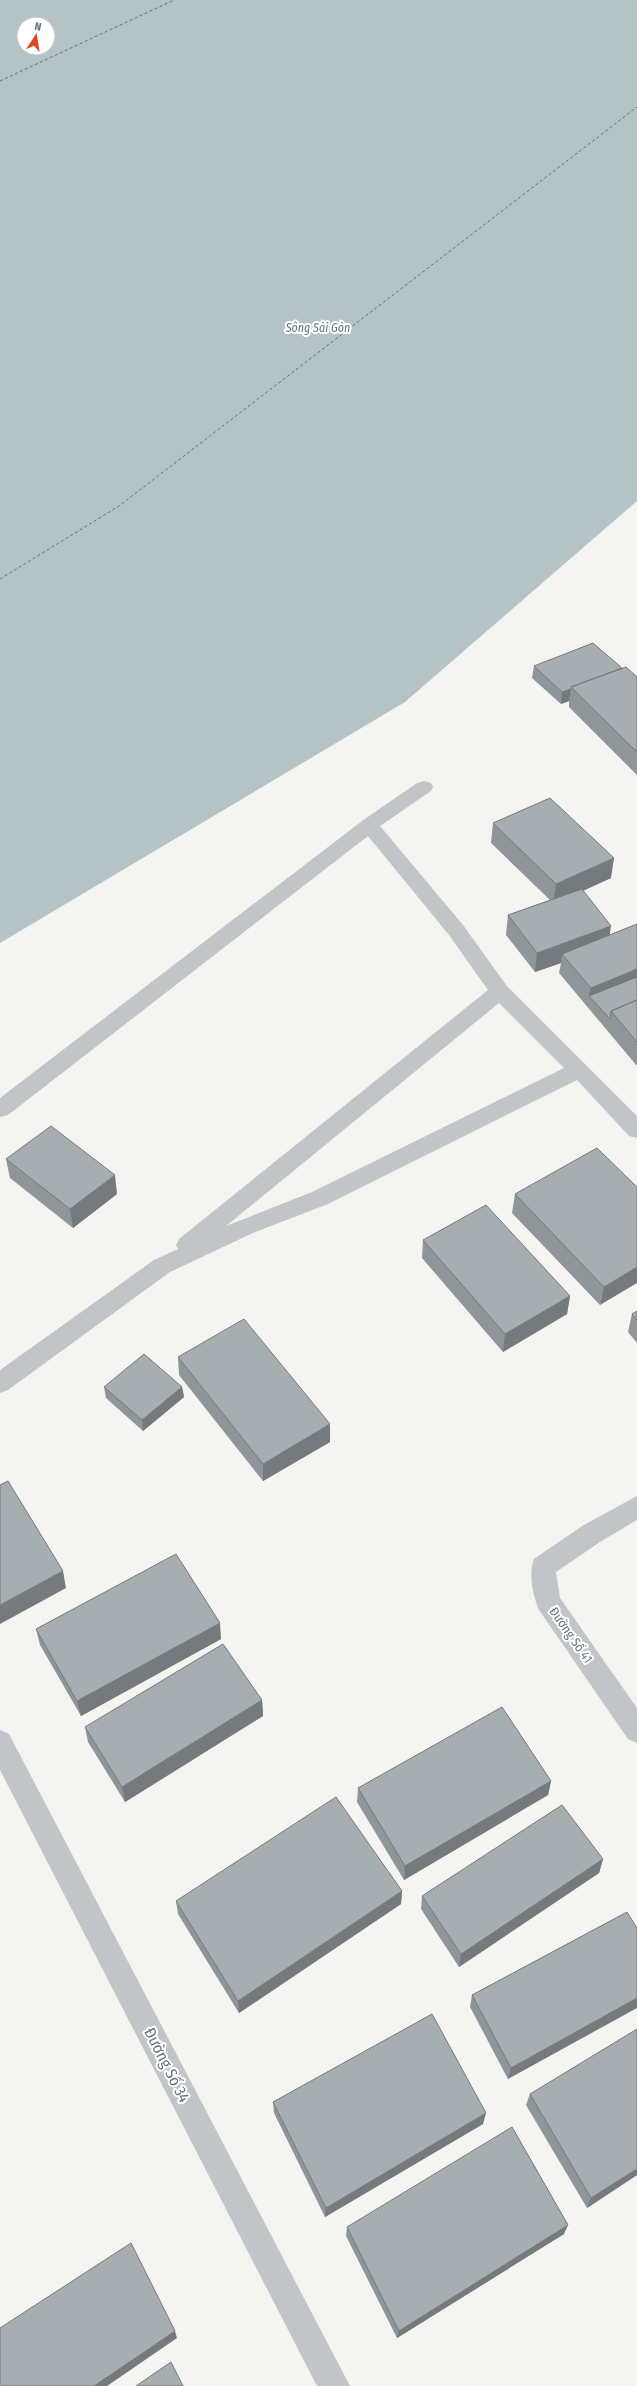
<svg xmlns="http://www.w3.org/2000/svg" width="637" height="2386" viewBox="0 0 637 2386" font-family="'Fira Sans Condensed',sans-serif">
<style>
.water{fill:#b6c3c6;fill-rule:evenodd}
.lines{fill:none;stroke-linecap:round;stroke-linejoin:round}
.ferry{stroke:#5f777e;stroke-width:1;stroke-dasharray:3 2.5;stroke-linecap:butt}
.minor{fill:#c1c5c8;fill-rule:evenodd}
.wall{fill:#8f9699}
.shaded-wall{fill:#747a7d}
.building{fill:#a6aeb2;stroke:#747a7d}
.labels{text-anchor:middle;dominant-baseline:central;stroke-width:4;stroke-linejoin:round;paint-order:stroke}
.far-water-label{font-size:12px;font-style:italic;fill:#5f777e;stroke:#fff}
.street-label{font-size:13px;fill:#637580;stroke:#fff}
.near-street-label{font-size:16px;fill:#637580;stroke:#fff}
</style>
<rect width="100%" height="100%" fill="#f4f4f0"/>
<path class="water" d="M0 0H637V501L405 702 0 943ZM24 24H48V48H24Z"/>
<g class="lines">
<path class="ferry" d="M0 81 174 0
M0 579 119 506 637 107"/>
<path class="minor" d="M424 781 431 783 433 787 431 791 380 826 463 925 507 986 637 1116V1138L629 1136 577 1080 328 1204 253 1233 170 1272 8 1390 0 1393V1370L154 1260 178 1249 176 1245 179 1239 488 990 449 935 368 836 8 1115 0 1117V1098L362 821 417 783ZM499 1003 564 1068 312 1192 226 1226Z
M637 1496V1520L600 1542 556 1572 560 1598 637 1708V1743L628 1739 539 1610C533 1596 528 1573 534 1559L582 1526Z
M0 1730 9 1734 350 2386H317L0 1770Z"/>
</g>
<path class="wall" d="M534 666 622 668 637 677V775L569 707V701L561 704 532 678Z
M493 823 611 878 583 891 610 935 637 924V1066L559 973 561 963 535 972 506 935 508 915 550 900 491 843Z
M6 1159 117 1194 73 1228 10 1178Z
M637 1187 600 1305 512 1213 515 1194Z
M423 1240 570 1296 567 1314 503 1352 422 1258Z
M637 1311V1343L628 1332 632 1314Z
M178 1357 330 1442 263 1481 179 1375Z
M104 1387H182L184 1397 143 1431 106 1398Z
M36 1629 221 1639 81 1716 40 1645Z
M262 1700 263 1716 125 1802 88 1742 85 1727Z
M551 1781 548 1795 404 1880 357 1802 358 1788Z
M603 1859 599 1873 459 1967 421 1909 422 1896Z
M402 1891 401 1904 239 2013 178 1914 176 1901Z
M627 1912 508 2079 470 2007 472 1995Z
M530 2094 637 2175 587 2208 526 2105Z
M273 2102 483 2124 325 2217 274 2113Z
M347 2227 564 2234 397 2338 346 2236Z"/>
<path class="shaded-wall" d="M571 689 569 701 561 704 562 692Z
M614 858 611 878 553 904 556 884Z
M611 926 608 946 562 954 561 963 535 972 537 953Z
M637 969V988L589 996 591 988Z
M115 1175 117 1194 73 1228 70 1209Z
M637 1267V1283L600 1305 604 1287Z
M570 1296 567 1314 503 1352 505 1334Z
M182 1387 184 1397 143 1431 142 1420Z
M330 1424V1442L263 1481V1464Z
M63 1571 66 1588 0 1624V1605Z
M220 1623 221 1639 81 1716 77 1701Z
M262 1700 263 1716 125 1802 122 1787Z
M551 1781 548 1795 404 1880 405 1866Z
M603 1859 599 1873 459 1967 461 1954Z
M402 1891 401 1904 239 2013 238 2001Z
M637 1998V2008L508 2079 511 2068Z
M486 2113 483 2124 325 2217 326 2208Z
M637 2169V2175L587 2208 591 2198Z
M568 2225 564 2234 397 2338 399 2331Z
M175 2331 177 2338 107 2386H94Z"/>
<path class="building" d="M593 643 622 668 571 687V689L562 692 534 666Z
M626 667 637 677V752L571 687Z
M550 798 614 858 556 884 493 823Z
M582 889 611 926 537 953 508 915Z
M637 924V969L591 988 562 954Z
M637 977V1000L611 1011 610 1019 589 996Z
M637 1000V1042L611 1011Z
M51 1126 115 1175 70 1209 6 1159Z
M597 1148 637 1187V1267L604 1287 515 1194Z
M486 1205 570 1296 505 1334 423 1240Z
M637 1311V1320L632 1314Z
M244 1319 330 1424 263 1464 178 1357Z
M144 1354 182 1387 142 1420 104 1387Z
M8 1481 63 1571 0 1605V1485Z
M176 1554 220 1623 77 1701 36 1629Z
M223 1644 262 1700 122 1787 85 1727Z
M502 1707 551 1781 405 1866 358 1788Z
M336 1797 402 1891 238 2001 176 1901Z
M562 1805 603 1859 461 1954 422 1896Z
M627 1912 637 1928V1998L511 2068 472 1995Z
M432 2014 486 2113 326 2208 273 2102Z
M637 2029V2169L591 2198 530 2094Z
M512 2127 568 2225 399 2331 347 2227Z
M131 2243 175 2331 94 2386H0V2328Z
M171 2362 183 2386H136Z"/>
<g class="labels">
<g class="far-water-label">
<text x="318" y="328">Sông Sài Gòn</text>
</g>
<g class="street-label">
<text transform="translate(571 1635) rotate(55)">Đường Số 41</text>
</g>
<g class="near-street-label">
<text transform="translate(167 2065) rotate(63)">Đường Số 34</text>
</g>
</g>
<g transform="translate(36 36) rotate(12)"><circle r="19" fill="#ffffff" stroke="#c1c8cc"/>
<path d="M0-3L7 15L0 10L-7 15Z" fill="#e04724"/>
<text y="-6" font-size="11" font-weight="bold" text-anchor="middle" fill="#637580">N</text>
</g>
</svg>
